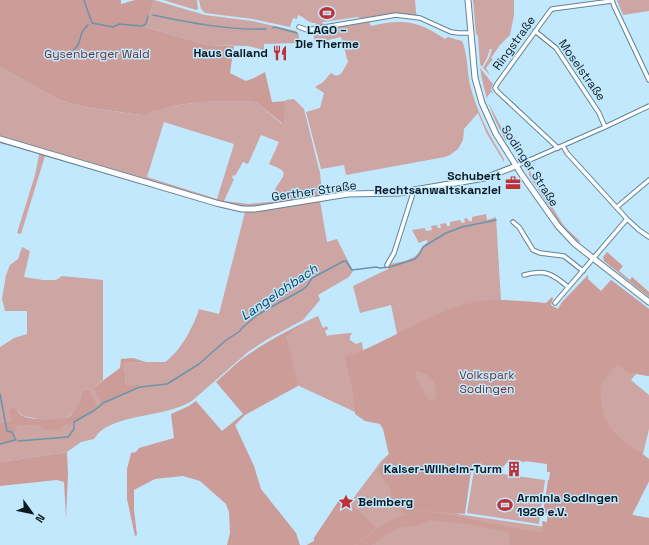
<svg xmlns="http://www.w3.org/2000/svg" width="649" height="545" viewBox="0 0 649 545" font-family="'Space Grotesk',sans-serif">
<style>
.green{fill:#cda5a2;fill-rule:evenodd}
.forest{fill:#cb9c98;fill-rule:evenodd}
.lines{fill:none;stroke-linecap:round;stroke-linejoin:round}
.stream{stroke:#6a94ab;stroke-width:1.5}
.street-casing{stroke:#608397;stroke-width:5.5}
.secondary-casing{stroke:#608397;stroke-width:7}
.street{stroke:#fff;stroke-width:3.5}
.secondary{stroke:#fff;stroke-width:5}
.labels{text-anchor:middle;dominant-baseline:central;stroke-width:3;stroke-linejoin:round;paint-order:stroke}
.poi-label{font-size:12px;font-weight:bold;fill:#0b1a21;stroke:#c2e8fe;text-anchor:end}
.street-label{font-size:12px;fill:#0b1a21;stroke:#c2e8fe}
.park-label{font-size:12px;fill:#703330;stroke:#c2e8fe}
.water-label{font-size:13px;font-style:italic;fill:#05415a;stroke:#c2e8fe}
</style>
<rect width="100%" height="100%" fill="#c2e8fe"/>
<path class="green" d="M154 0 205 15 252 21 296 31C300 35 300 39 298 43L264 44V50L248 46 208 45 145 27Z
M163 0H197L198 9 196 10Z
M199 0H415L416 12 417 16 398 14 361 19 358 17 323 22 322 23 325 25 315 26 316 23C308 24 305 17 298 15L297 19 293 18 290 27 253 19 205 13 201 9Z
M473 0H514V15L510 35 500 45 491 58 493 59 486 68 490 75 483 68 489 58 492 49H490L487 58 482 67 480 64 478 36 476 34Z
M617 0H649V11L623 15Z
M369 22 371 26C403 19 417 20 445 39L448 37 462 41C468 55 467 71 470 85 477 112 489 135 504 159V162L487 134 478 113 464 129 463 140 458 149 450 155 445 157 346 175 344 165 321 169 306 112 320 108 324 93 315 87 323 82 331 73 336 76 341 74 348 62 341 37 315 43 313 32 318 30Z
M0 67 59 100 84 107 140 115 173 106 200 102 237 101 256 102 282 124 286 100 294 99 304 109 320 173 322 193 321 196 279 203V208L320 201 327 242 337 239 353 271 349 277 318 295 320 300 303 320 266 340 248 352 193 400C167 419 110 412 94 439L81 442 67 452 0 462V442L2 443 19 425 72 424 104 406 103 403 140 388 138 384 126 387 124 363 146 362H165C180 352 194 326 199 309L219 314 245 212 226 209 45 156 21 234 17 233 35 175 39 155 38 153 0 143ZM164 122 234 144 217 199 147 177ZM261 135 279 142 269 164C290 172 285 173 275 189L278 201 249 204 224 201 234 179 232 178 233 175 235 176 243 162 248 164Z
M480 68 493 84 491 89 493 94 491 92 487 97 488 102 508 140 506 141C492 117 484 94 480 68Z
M536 162 530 171 532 176 545 195 562 223 567 229 580 241 579 243 559 222 529 175V169Z
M486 214 487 220 496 217 501 301 535 302 559 309 601 292 611 280 649 309V376L636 374 631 380 649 395V429L643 454 649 459V481L632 515 649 518V545H307L314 541V538L340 499 349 504 382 460 396 448 386 415 355 414V412L297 385 287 337 305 322 318 316 323 328 327 326 328 329 325 331 327 336C334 334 344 334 352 333L350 336V340L356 344 362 342 363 351 397 334 391 305 360 313 353 286 388 269 391 264C398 262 410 261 415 256 421 251 421 247 428 242L426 240 419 243 412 230 425 228 426 231 432 230 431 226 437 225 438 228H441L440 224 446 223 447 226H450V222L460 220 462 223 465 222 464 219 467 218 469 221H472V217ZM510 459 522 461 524 463 525 460 551 464 548 514 546 527 457 514 456 509 472 464 500 467 508 462Z
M22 247 30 251 24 277 43 280H56L62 276 103 280V380L93 388 101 404 98 406 89 389 82 391C77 428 50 421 23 416L14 407 11 420 0 423V347L14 338 27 334V311H5L2 299 6 275 10 265 18 259Z
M474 470 545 480 539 524 467 513Z"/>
<path class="forest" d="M0 0H121V4L135 0H154L145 27 208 45 234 46 230 73 246 81 254 78 265 72 272 102 286 101 283 124 256 102 237 101 200 102 173 106 141 115 84 107 59 100 0 67Z
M607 252 623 266 619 271 630 280 632 277 649 292V297L604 261 603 257Z
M588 275V279L601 291 611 280 649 309V376L627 372 617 364 600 385C601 392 601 400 602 407 606 433 629 445 649 459V481L632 515 649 518V545H510L509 532 467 524 431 520 416 526 400 527 388 533 371 545H356C373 532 391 517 412 513 431 510 451 515 470 519 494 524 518 529 543 533L542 521 547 522 548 514 543 513 548 480H549L550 472H547V464L524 461 518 462 509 459 504 466 499 469 477 463 472 464 465 514 422 511 404 514 400 508 396 509 394 505 389 486 377 471 389 455 383 429 380 424 365 421 355 414 353 392 345 357C390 342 429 312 475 302 498 298 524 301 546 303L552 297 553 298 551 305 558 309 562 302ZM417 371C421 372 426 374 429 376 435 380 438 393 435 399L430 401C425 397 417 380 415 373Z
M305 322 287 337 298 386 245 415 235 425 254 466 261 489 296 533 300 545H227L230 533 229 512 226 504 200 481 183 476 155 479 134 490V510L137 535 135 536 127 499V469L131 453 136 452 139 448 174 438 171 414 189 406 196 401 222 431 243 414 216 382C225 374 233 366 242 359 262 344 283 333 305 322Z
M133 358 146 362 124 363 126 386 138 384 140 387 103 403 104 406 72 424 62 425 61 429 44 430 38 425H19L14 431V440L2 443 0 442V423L11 420V416L9 413 11 409 14 407C17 409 20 415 23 416 30 420 64 421 70 416 77 410 81 399 82 391L89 389 98 406 101 404 93 388 120 368 121 359Z
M67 452 68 474 66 518 64 482 57 480 0 486V462Z
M340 499 360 512 376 528 354 545H307L314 541V538Z"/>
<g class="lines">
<path class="stream" d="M84 0 92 23 113 27 119 24 142 26 146 24 148 16
M153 15C191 23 227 30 266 29
M273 28 275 27 297 33
M62 60 75 49 79 43 82 32 88 25
M0 394 7 431 12 432 16 440
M18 441 68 437 74 429V422L95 410 103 403 140 387 167 384 199 364 225 341 240 331 241 329 257 315 302 290 307 286 312 278 344 261H346L352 270 376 267 380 268 390 267 415 259 419 255 423 247 446 233 462 227 496 220
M0 444 15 440"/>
<g class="street-casing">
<path id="street" d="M612 0 614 6 649 80
M299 27 307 30 396 15 420 18 451 32 459 33H470
M535 31 556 48 599 113 605 127
M563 146 567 153 627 219 639 230 649 237
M558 148 497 91 495 88 497 84 550 11 552 9 612 1
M516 166 605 127 649 106
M617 207 649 180
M513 222 519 227 533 250 540 253 564 256 583 271
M387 265 394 253 414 190
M524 275C545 269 553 274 568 287
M555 303 627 219"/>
</g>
<g class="secondary-casing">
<path id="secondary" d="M468 0 475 78 482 103 496 134 522 175 558 226 575 244 649 302
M0 139 216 203 242 209H255L348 194 399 193 414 190 485 178 516 166"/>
</g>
<use href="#street" class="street"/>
<use href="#secondary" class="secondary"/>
</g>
<defs>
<g id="stadium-bare" transform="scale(1.2)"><path d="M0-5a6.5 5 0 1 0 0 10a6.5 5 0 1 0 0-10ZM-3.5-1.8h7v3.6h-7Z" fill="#c03036" stroke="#c2e8fe" stroke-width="2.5" paint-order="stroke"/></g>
<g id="restaurant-bare" transform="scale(1.2)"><path d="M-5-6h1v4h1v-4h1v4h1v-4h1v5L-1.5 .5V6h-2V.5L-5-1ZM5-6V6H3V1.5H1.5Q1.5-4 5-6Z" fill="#c03036" stroke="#c2e8fe" stroke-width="2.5" paint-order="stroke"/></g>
<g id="office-bare" transform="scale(1.2)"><path d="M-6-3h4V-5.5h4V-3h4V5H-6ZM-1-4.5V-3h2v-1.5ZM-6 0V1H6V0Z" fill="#c03036" stroke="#c2e8fe" stroke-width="2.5" paint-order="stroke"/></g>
<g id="building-bare" transform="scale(1.2)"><path d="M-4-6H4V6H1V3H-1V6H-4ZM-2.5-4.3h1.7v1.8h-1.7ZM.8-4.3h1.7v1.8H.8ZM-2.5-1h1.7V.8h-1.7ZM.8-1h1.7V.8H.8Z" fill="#c03036" stroke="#c2e8fe" stroke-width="2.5" paint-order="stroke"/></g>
<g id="sight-bare" transform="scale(1.2)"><path d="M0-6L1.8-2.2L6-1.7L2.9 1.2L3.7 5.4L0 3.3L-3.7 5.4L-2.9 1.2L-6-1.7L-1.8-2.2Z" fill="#c03036" stroke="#c2e8fe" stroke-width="2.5" paint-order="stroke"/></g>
</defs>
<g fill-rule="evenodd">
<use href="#stadium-bare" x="327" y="13"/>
<use href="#restaurant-bare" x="280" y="53"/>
<use href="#office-bare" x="513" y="183"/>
<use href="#building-bare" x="514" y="469"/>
<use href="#sight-bare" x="346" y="502"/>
<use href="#stadium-bare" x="505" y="505"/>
</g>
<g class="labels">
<g class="poi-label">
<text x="327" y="30" text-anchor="middle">LAGO –<tspan x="327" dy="14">Die Therme</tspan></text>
<text x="268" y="53">Haus Galland</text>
<text x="501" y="176">Schubert<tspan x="501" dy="14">Rechtsanwaltskanzlei</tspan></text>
<text x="502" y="469">Kaiser-Wilhelm-Turm</text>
<text x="517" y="498" text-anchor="start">Arminia Sodingen<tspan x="517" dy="14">1926 e.V.</tspan></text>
<text x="358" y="502" text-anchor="start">Beimberg</text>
</g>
<g class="street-label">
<text transform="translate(514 43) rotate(-54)">Ringstraße</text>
<text transform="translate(582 70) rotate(55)">Moselstraße</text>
<text transform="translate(530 166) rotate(57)">Sodinger Straße</text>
<text transform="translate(314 191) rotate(-8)">Gerther Straße</text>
</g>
<g class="park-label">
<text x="97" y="54">Gysenberger Wald</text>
<text x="487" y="375">Volkspark<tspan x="487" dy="14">Sodingen</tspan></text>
</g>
<g class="water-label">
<text transform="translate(279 292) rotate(-34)">Langelohbach</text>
</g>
</g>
<g transform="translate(32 513) rotate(123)" stroke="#c2e8fe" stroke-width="3" paint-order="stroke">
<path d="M0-3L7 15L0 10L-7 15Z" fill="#0b1a21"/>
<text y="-6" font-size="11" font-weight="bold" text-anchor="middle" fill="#0b1a21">N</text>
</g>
</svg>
